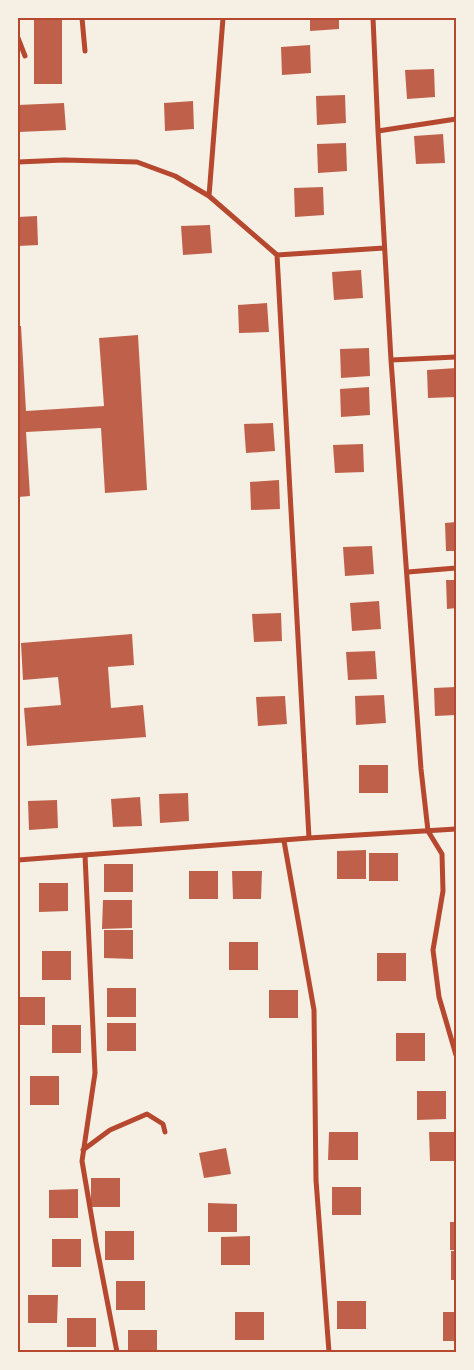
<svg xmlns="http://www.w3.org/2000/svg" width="474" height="1370" viewBox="0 0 474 1370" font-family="'Times New Roman',serif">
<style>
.building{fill:#bf614a}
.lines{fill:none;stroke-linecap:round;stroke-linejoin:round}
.minor{stroke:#b5482f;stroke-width:5}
.neatline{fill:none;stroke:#b5482f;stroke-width:2}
</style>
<rect width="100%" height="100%" fill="#f6efe4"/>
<path class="building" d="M34 18H62V84H34Z
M310 18H339V29L310 31Z
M310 45 311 73 282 75 281 47Z
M434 69 435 97 407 99 405 70Z
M345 95 346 123 317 125 316 96Z
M193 101 194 129 165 131 164 103Z
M64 103 66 130 18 132V105Z
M443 134 445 163 416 164 414 136Z
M346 143 347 171 318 173 317 144Z
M323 187 324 215 295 217 294 188Z
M37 216 38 245 18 246V217Z
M210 225 212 253 183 255 181 226Z
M361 270 363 298 334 300 332 272Z
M267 303 269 332 239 333 238 305Z
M18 326H21L26 411 104 406 99 338 138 335 147 490 105 493 101 428 26 432 30 496 18 497Z
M369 348 370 376 341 378 340 349Z
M456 368V397L428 398 427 370Z
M369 387 370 415 341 417 340 389Z
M273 423 275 451 246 453 244 424Z
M363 444 364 472 335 473 333 445Z
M279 480 280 509 251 510 250 482Z
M456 522V551H446L445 523Z
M372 546 374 574 345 576 343 547Z
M446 580H456V608L447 609Z
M379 601 381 629 352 631 350 603Z
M281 613 282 641 254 642 252 614Z
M132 634 134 665 108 667 111 708 143 705 146 737 27 746 24 708 61 705 58 677 23 680 21 643Z
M375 651 377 679 348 680 346 652Z
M456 687V715L435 716 434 688Z
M384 695 386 723 356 725 355 696Z
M285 696 287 724 258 726 256 697Z
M359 765H388V793H359Z
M188 793 189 821 160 823 159 794Z
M140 797 142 826 113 827 111 799Z
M57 800 58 828 29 830 28 801Z
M366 850V879H337V851Z
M369 853H398V881H369Z
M104 864H133V892H104Z
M189 871H218V899H189Z
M232 871H262L261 899H233Z
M39 883H68V911L39 912Z
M103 900H132V928L102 929Z
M104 930H133V959L104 958Z
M229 942H258V970H229Z
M42 951H71V980H42Z
M377 953H406V981H377Z
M107 988H136V1017H107Z
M269 990H298V1018H269Z
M18 997H45V1025H18Z
M107 1023H136V1051H107Z
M52 1025H81V1053H52Z
M396 1033H425V1061H396Z
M30 1076H59V1105H30Z
M417 1091H446V1119L417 1120Z
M329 1132H358V1160H328Z
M429 1132H456V1161H430Z
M226 1148 231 1174 204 1178 199 1153Z
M91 1178H120V1207H91Z
M332 1187H361V1215H332Z
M78 1189V1218H49V1190Z
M208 1203 237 1204V1232H208Z
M450 1222H456V1250H450Z
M105 1231H134V1260H105Z
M250 1236V1265H221V1237Z
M52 1239H81V1267H52Z
M451 1251H456V1280H451Z
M116 1281H145V1310H116Z
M28 1295H58L57 1323H28Z
M337 1301H366V1329H337Z
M235 1312H264V1340H235Z
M443 1312H456V1341H443Z
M67 1318H96V1347H67Z
M128 1330H157V1352H128Z"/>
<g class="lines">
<path class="minor" d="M82 18 85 51
M373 18 378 131 391 360 421 769 428 831 442 854 443 891 433 950 439 997 456 1055
M18 38 25 56
M378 131 456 119
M18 162 64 160 137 162 175 176 209 196 277 255 384 248
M209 196 223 18
M277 255 309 838
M391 360 456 357
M408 572 456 568
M284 841 314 1010 316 1180 329 1352
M85 855 95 1073 82 1161 96 1243 117 1352
M18 860 309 838 456 829
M83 1150 110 1130 147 1114 163 1124 165 1132"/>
</g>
<rect width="474" height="1370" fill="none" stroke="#f6efe4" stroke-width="38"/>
<rect x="19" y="19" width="436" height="1332" class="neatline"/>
</svg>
